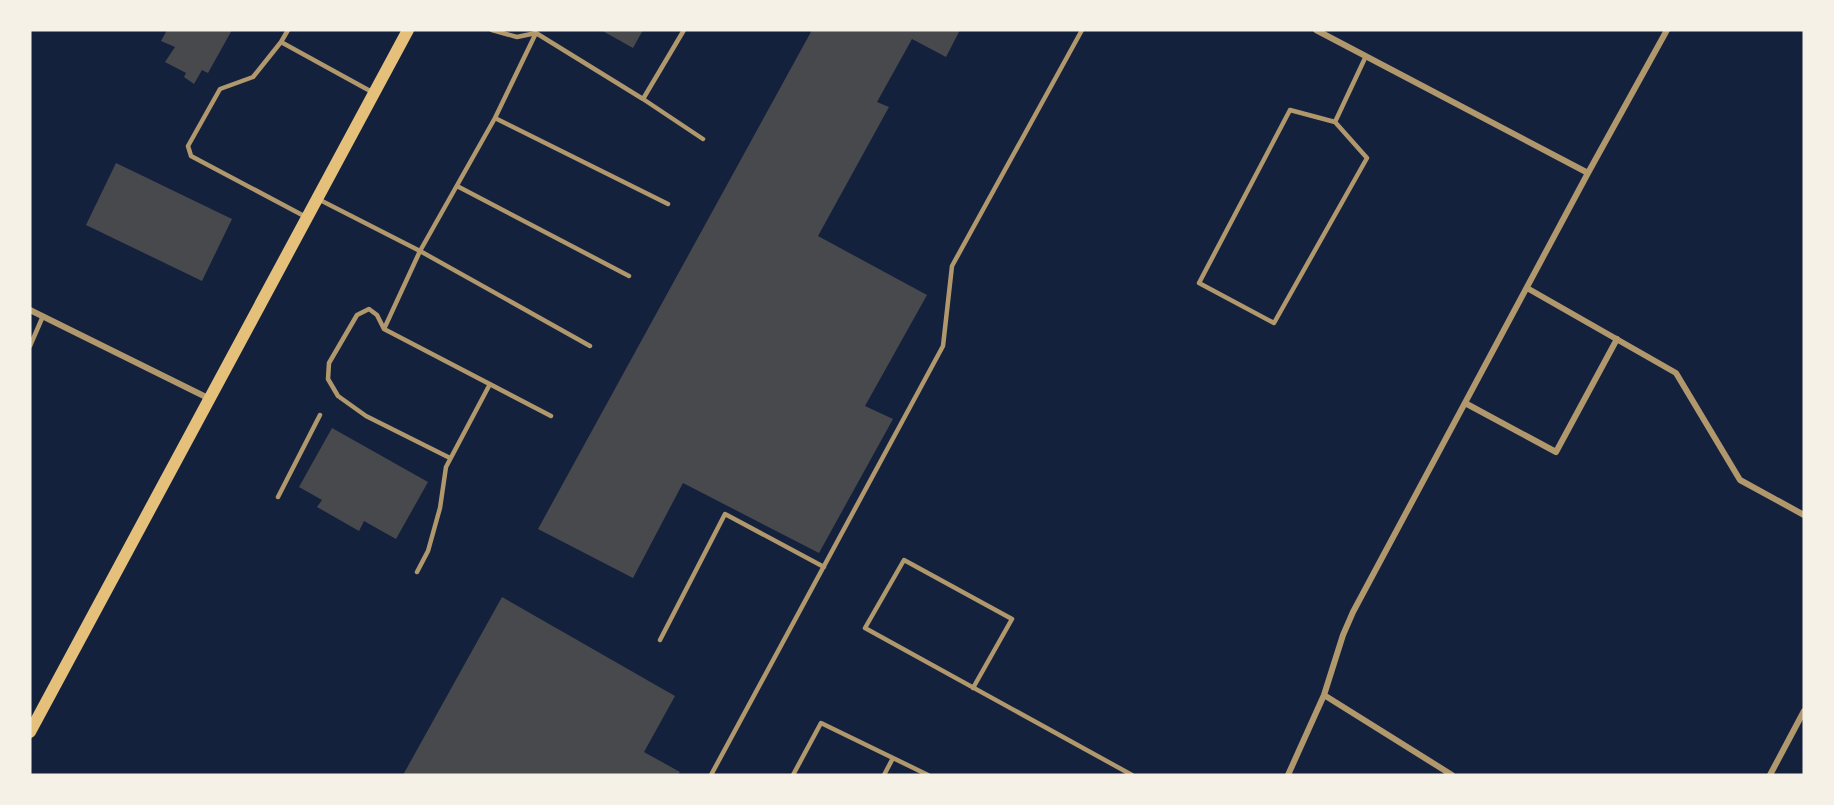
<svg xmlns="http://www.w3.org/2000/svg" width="1834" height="805" viewBox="0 0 1834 805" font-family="'Open Sans',sans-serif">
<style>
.building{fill:#48494c}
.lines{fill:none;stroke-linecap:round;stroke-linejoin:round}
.service{stroke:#b1986c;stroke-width:4.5}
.minor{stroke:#b1986c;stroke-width:6}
.secondary{stroke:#e5c07b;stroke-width:12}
</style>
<rect width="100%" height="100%" fill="#14213d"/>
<path class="building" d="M167 30H232L208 73 202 70 194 84 184 77 186 73 165 62 175 47 161 41Z
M601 30H643L633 48Z
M812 30H960L946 57 912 39 877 102 889 107 818 236 927 295 865 406 893 419 819 553 683 483 633 578 538 529Z
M116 163 232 219 202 281 86 225Z
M332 428 428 482 396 539 364 521 359 531 317 507 322 500 299 487Z
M502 597 675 696 644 752 680 772 678 775H403Z"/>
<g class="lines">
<path class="service" d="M288 30 281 42 372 92
M492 30 517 37 536 33
M535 30 536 33 643 99 703 139
M536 33 495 118 420 251 590 346
M281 42 253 77 220 89 188 146 191 156 306 217
M643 99 684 30
M495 118 668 204
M1335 122 1367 158 1274 323 1199 283 1290 110 1335 122 1366 56
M457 186 629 276
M320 200 420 251 384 329 551 416
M384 329 377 315 369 309 357 315 329 363 328 379 338 396 366 416 450 458
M30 346 43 316
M278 497 320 415
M417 572 428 551 440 508 446 467 490 384
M660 640 725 514 824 567
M973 688 1012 619 904 560 865 628 1132 775
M711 775 943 346 952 266 1082 30
M793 775 821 723 928 775
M884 775 893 758"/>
<path class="minor" d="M1316 30 1588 173
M1527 288 1676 373 1740 480 1804 515
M30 310 210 399
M1465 403 1556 452 1617 339
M1324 695 1452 775
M1288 775 1324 695 1343 635 1353 612 1588 173 1667 30
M1770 775 1804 711"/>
<path class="secondary" d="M30 732 408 30"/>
</g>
<rect width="1834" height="805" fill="none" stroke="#f6f1e7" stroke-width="63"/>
</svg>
